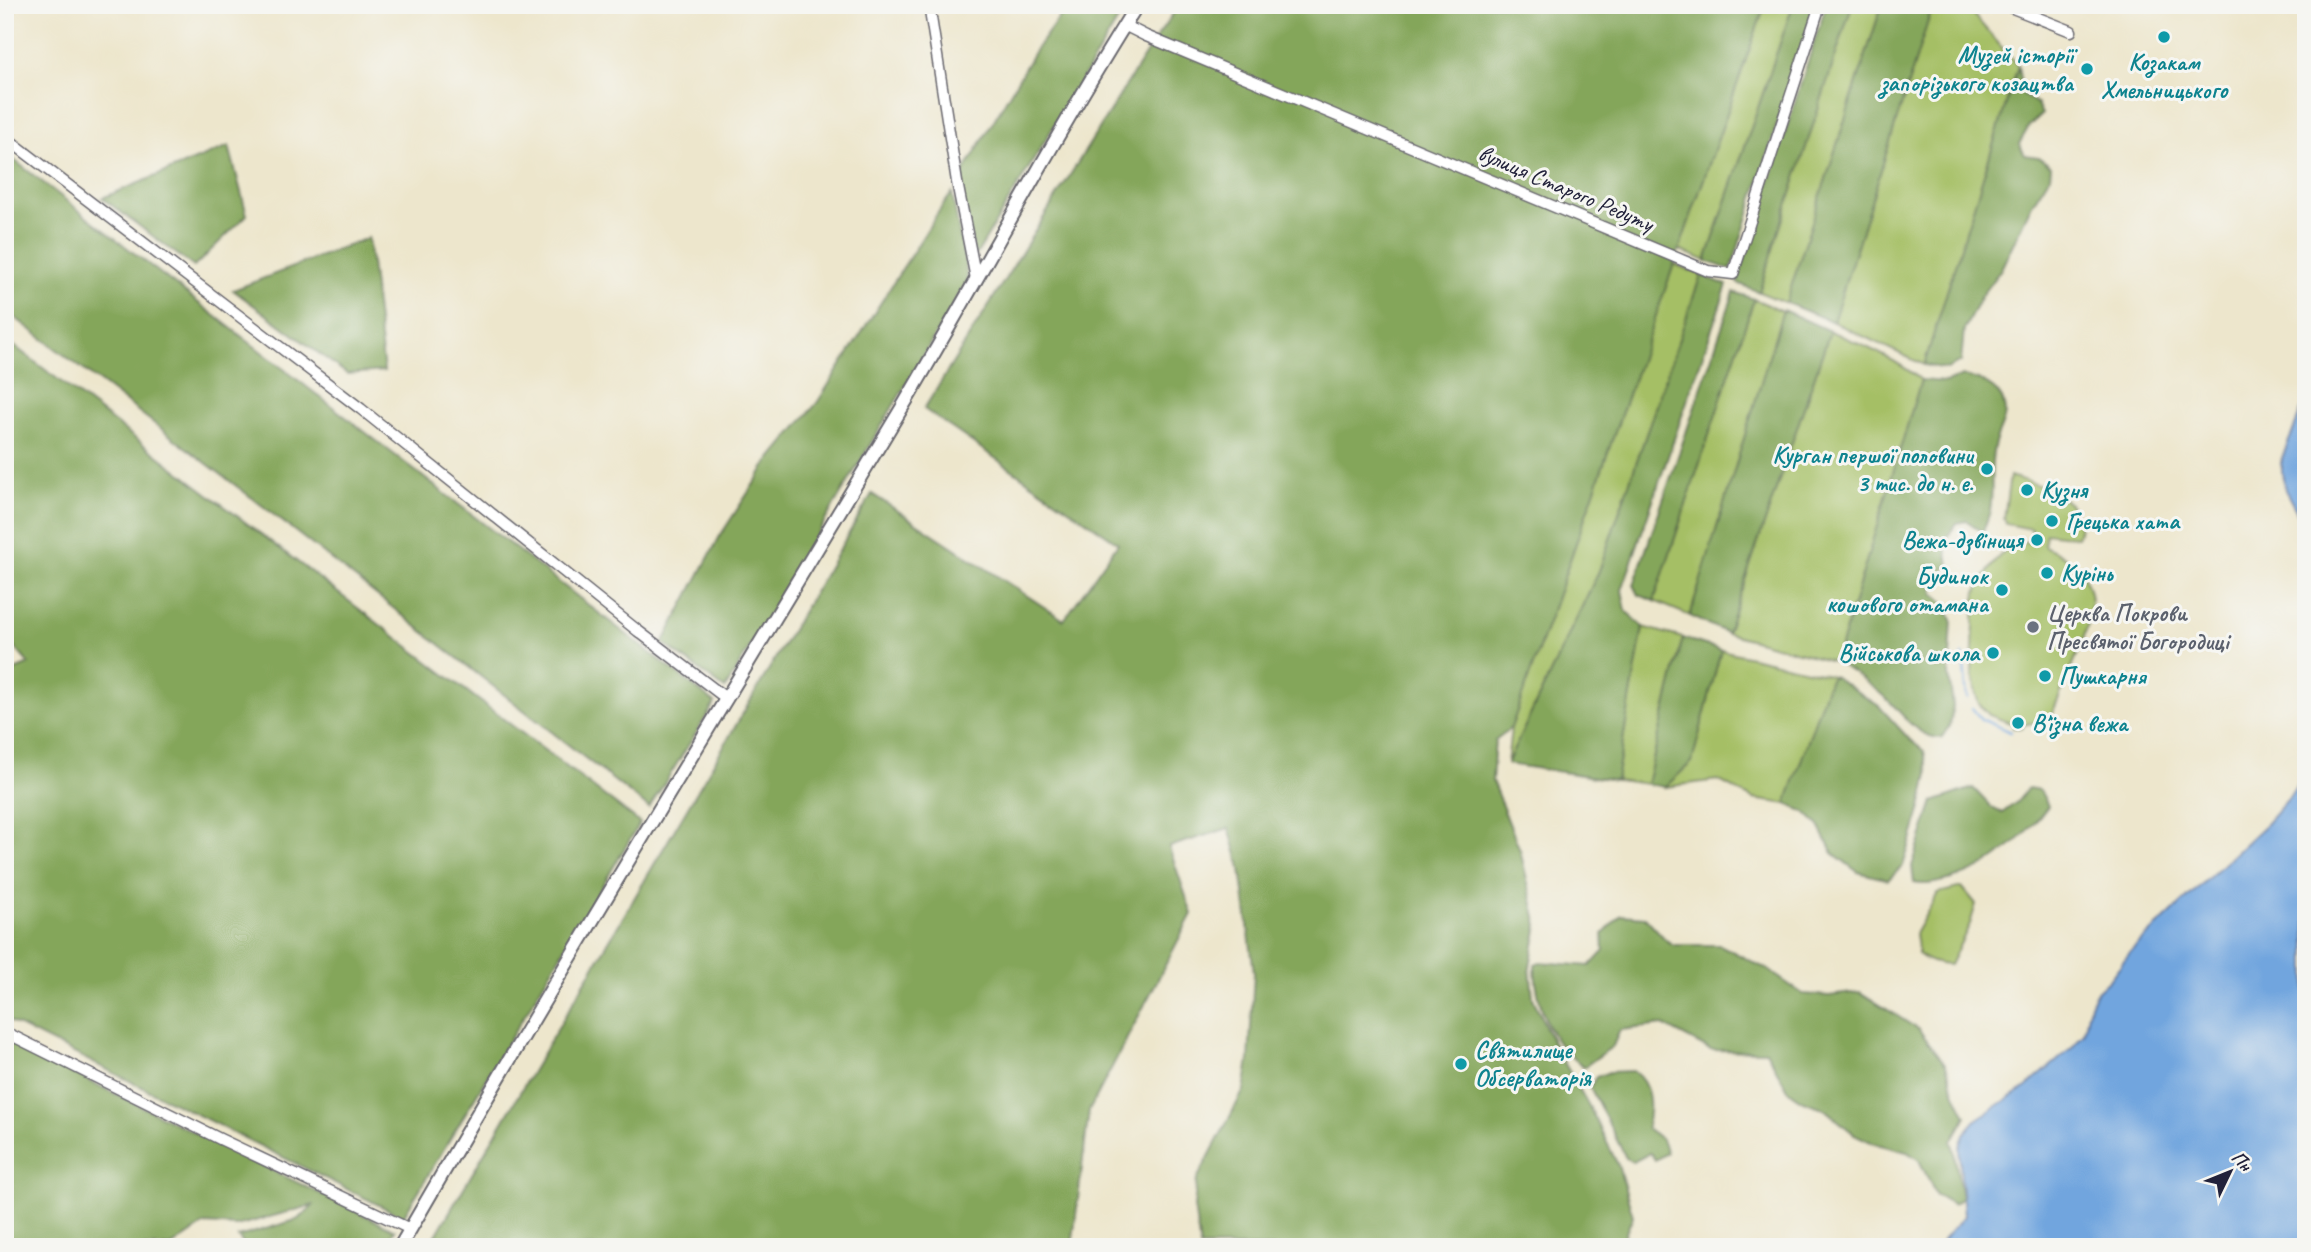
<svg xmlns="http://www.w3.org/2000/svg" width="2311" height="1252" viewBox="0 0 2311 1252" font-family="Caveat,sans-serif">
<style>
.green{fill:#a5bf65;stroke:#647050;stroke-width:2}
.forest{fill:#84a65a;stroke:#53644a;stroke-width:2}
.water{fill:#71a5de;stroke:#4a648c;stroke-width:2}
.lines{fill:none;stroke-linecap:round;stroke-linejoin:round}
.stream{stroke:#71a5de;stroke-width:2.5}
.minor-casing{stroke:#69676e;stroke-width:13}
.secondary-casing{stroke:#69676e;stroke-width:16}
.minor{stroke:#fff;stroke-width:10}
.secondary{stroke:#fff;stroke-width:12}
.culture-dot{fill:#0f9aa8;stroke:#f6f6f2;stroke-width:2.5}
.worship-dot{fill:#6b7280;stroke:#f6f6f2;stroke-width:2.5}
.labels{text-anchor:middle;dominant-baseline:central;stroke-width:6;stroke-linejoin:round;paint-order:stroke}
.culture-label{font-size:24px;font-weight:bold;fill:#0d838f;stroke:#f6f6f2;text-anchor:start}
.street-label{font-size:24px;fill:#22223b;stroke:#f6f6f2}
.worship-label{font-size:24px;font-weight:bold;fill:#5b616d;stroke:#f6f6f2;text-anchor:start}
</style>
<rect width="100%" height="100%" fill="#f6f6f2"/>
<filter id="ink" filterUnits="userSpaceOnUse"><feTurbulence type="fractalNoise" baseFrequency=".0143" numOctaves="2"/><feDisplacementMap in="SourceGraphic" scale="14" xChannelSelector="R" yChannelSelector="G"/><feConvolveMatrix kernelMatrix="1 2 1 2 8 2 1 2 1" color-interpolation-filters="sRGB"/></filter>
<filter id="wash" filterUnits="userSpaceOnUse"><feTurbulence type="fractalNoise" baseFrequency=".00686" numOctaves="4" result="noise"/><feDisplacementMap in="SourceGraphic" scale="28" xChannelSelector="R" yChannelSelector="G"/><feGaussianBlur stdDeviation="1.57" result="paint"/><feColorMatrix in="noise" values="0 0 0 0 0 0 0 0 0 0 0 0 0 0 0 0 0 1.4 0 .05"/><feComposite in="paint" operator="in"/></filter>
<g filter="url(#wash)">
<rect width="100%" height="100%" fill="#ede6cc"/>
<path class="green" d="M1765 5H1793L1706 261 1679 250Z
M1852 5H1882L1786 303 1759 292Z
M1933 5 1971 12 2018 66 1924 365 1833 322Z
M1674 264 1701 275 1599 571 1507 764 1511 728Z
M1754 299 1783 311 1690 616 1654 601Z
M1830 331C1860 344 1895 358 1921 380L1836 662 1727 633Z
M2010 476C2038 485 2069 490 2078 521 2080 528 2080 531 2077 537L2046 533 2044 546C2069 556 2092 575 2091 606 2091 631 2062 688 2052 714L2046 720 2023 725V728H2013V724L1989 715 1979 704 1976 695 1972 673 1975 598 1981 581 2001 554 2016 542H2030L2032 529 2006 524 2004 518Z
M1643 627 1683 638 1647 784 1616 780Z
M1721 650 1833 676 1829 681 1786 804 1753 799 1718 780 1665 787 1692 762Z
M1962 887 1976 904 1970 924 1950 965C1937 965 1928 962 1918 954L1915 934 1938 893Z"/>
<path class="forest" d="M1068 5H1127L975 257 959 180 1034 52Z
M1179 5H1765L1511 728 1495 740 1492 781 1520 850 1538 925 1530 966 1533 998 1552 1041 1590 1108 1618 1165 1633 1216 1620 1247H1200L1194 1207 1197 1179 1244 1090 1249 1060 1254 973 1241 869 1229 828 1169 847 1192 914 1089 1111 1072 1247H429L872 494 1064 620 1118 543 924 409 1150 47Z
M1793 5H1815L1731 270 1706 261Z
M1826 5H1852L1759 292 1737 283Z
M1882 5H1933L1833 322 1786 303Z
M2018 66 2022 93 2037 104 2042 114 2029 126 2019 144 2025 155 2038 157 2051 166 2050 176 2031 206 2001 269 1981 296 1964 330 1961 362 1947 369 1924 365Z
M229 146 247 215 194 267 102 198Z
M5 153 715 703 649 808 260 504 5 310Z
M952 193 968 280 725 689 663 643 720 536 768 462 817 403 939 211Z
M368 238 384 371 347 374 233 290Z
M1701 275 1727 285 1622 590 1626 611 1643 627 1616 780 1507 764 1599 571Z
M1734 292 1754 299 1654 601 1639 595 1634 585Z
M1783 310 1830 331 1727 633 1690 616Z
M5 339 640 823 403 1217 5 1019V674L29 664 5 636Z
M1963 376C1979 379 2000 387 2004 405 2008 419 1997 433 1994 447 1989 468 1994 490 1990 511 1988 518 1985 525 1983 532L1967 521 1957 523 1945 541 1949 565 1933 582 1934 594 1945 603 1952 620 1949 676 1953 706 1950 726 1941 738C1916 737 1906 717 1889 701 1874 687 1854 673 1836 662L1921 380 1946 382Z
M1683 638 1721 650 1692 762 1665 787 1647 784Z
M1833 676 1879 706 1910 740 1924 751 1928 774 1921 808 1903 866 1888 880 1858 872 1833 853 1819 826 1805 812 1786 804 1829 681Z
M1973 788 1992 808 2002 813 2017 802 2028 788 2040 790 2048 806C2023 841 1993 866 1952 879 1940 882 1927 886 1914 883L1912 866 1933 802Z
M1621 915 1645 917 1666 940 1674 945H1720L1765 968 1803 994 1829 996 1860 992 1919 1030 1946 1065 1955 1094 1966 1116 1952 1141 1962 1198 1953 1204 1936 1195 1919 1160 1907 1152 1873 1143 1854 1134 1823 1108 1803 1101 1788 1090 1766 1051 1710 1050 1663 1025 1620 1030 1613 1046 1584 1067C1575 1059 1562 1050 1556 1040 1542 1019 1535 988 1535 964L1540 962 1590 966 1604 951 1603 934Z
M5 1040 395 1230 383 1247H246L238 1237 299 1219 314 1205 236 1226 205 1224 171 1247H5Z
M1633 1071C1652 1085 1651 1106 1647 1128L1662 1140 1667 1153 1655 1160 1650 1153 1633 1162 1626 1158 1590 1087 1596 1077 1609 1072Z"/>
<path class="water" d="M2306 399V529L2285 490 2282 472V458Z
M2306 771V1247H1937L1964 1216 1959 1149 1964 1134 1977 1119 2025 1088 2072 1048 2084 1033 2090 1004 2095 993 2109 980 2132 950 2267 823 2288 799Z"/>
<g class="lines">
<path class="stream" d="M1963 655 1967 698
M1972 708 1981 719 2011 732"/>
</g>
</g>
<g filter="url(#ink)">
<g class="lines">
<g class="minor-casing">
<path id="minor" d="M929 5 957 182 976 279
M2005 5 2071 31
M1124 25 1146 36 1708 271 1733 274 1820 5
M5 137 361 409 638 631 727 699
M5 1032 220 1139 410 1229"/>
</g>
<g class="secondary-casing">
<path id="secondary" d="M400 1247C563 964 735 686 903 406 982 273 1054 136 1137 5"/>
</g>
<use href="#minor" class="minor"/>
<use href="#secondary" class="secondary"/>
</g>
</g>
<g class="culture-dot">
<circle cx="2164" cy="37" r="7"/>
<circle cx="2087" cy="69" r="7"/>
<circle cx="1987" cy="469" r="7"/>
<circle cx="2027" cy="490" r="7"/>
<circle cx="2052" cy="521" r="7"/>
<circle cx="2037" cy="540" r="7"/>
<circle cx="2047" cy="573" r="7"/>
<circle cx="2002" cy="590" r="7"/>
<circle cx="1993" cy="653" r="7"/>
<circle cx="2045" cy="676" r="7"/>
<circle cx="2018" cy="723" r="7"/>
<circle cx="1461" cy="1064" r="7"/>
</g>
<circle class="worship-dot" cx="2033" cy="627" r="7"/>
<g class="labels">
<g class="culture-label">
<text x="2073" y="55" text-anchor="end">Музей історії<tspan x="2073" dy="28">запорізького козацтва</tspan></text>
<text x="2164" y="62" text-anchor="middle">Козакам<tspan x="2164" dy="28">Хмельницького</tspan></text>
<text x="1973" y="455" text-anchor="end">Курган першої половини<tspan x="1973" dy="28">3 тис. до н. е.</tspan></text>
<text x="2041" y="490">Кузня</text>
<text x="2066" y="521">Грецька хата</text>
<text x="2023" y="540" text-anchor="end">Вежа-дзвіниця</text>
<text x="2061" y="573">Курінь</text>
<text x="1988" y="576" text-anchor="end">Будинок<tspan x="1988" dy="28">кошового отамана</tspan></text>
<text x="1979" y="653" text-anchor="end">Військова школа</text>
<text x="2059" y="676">Пушкарня</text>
<text x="2032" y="723">В'їзна вежа</text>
<text x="1475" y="1050">Святилище<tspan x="1475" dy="28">Обсерваторія</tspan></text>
</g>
<g class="street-label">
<text transform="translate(1566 188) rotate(23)">вулиця Старого Редуту</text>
</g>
<g class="worship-label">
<text x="2047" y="613">Церква Покрови<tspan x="2047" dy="28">Пресвятої Богородиці</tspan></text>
</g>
</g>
<rect width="2311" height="1252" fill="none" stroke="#f6f6f2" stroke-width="28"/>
<g transform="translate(2230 1172) rotate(47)" stroke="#f6f6f2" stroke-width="5" paint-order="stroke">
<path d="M0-5L12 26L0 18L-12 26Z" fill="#22223b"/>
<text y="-10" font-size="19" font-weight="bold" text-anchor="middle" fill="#22223b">Пн</text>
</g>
</svg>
